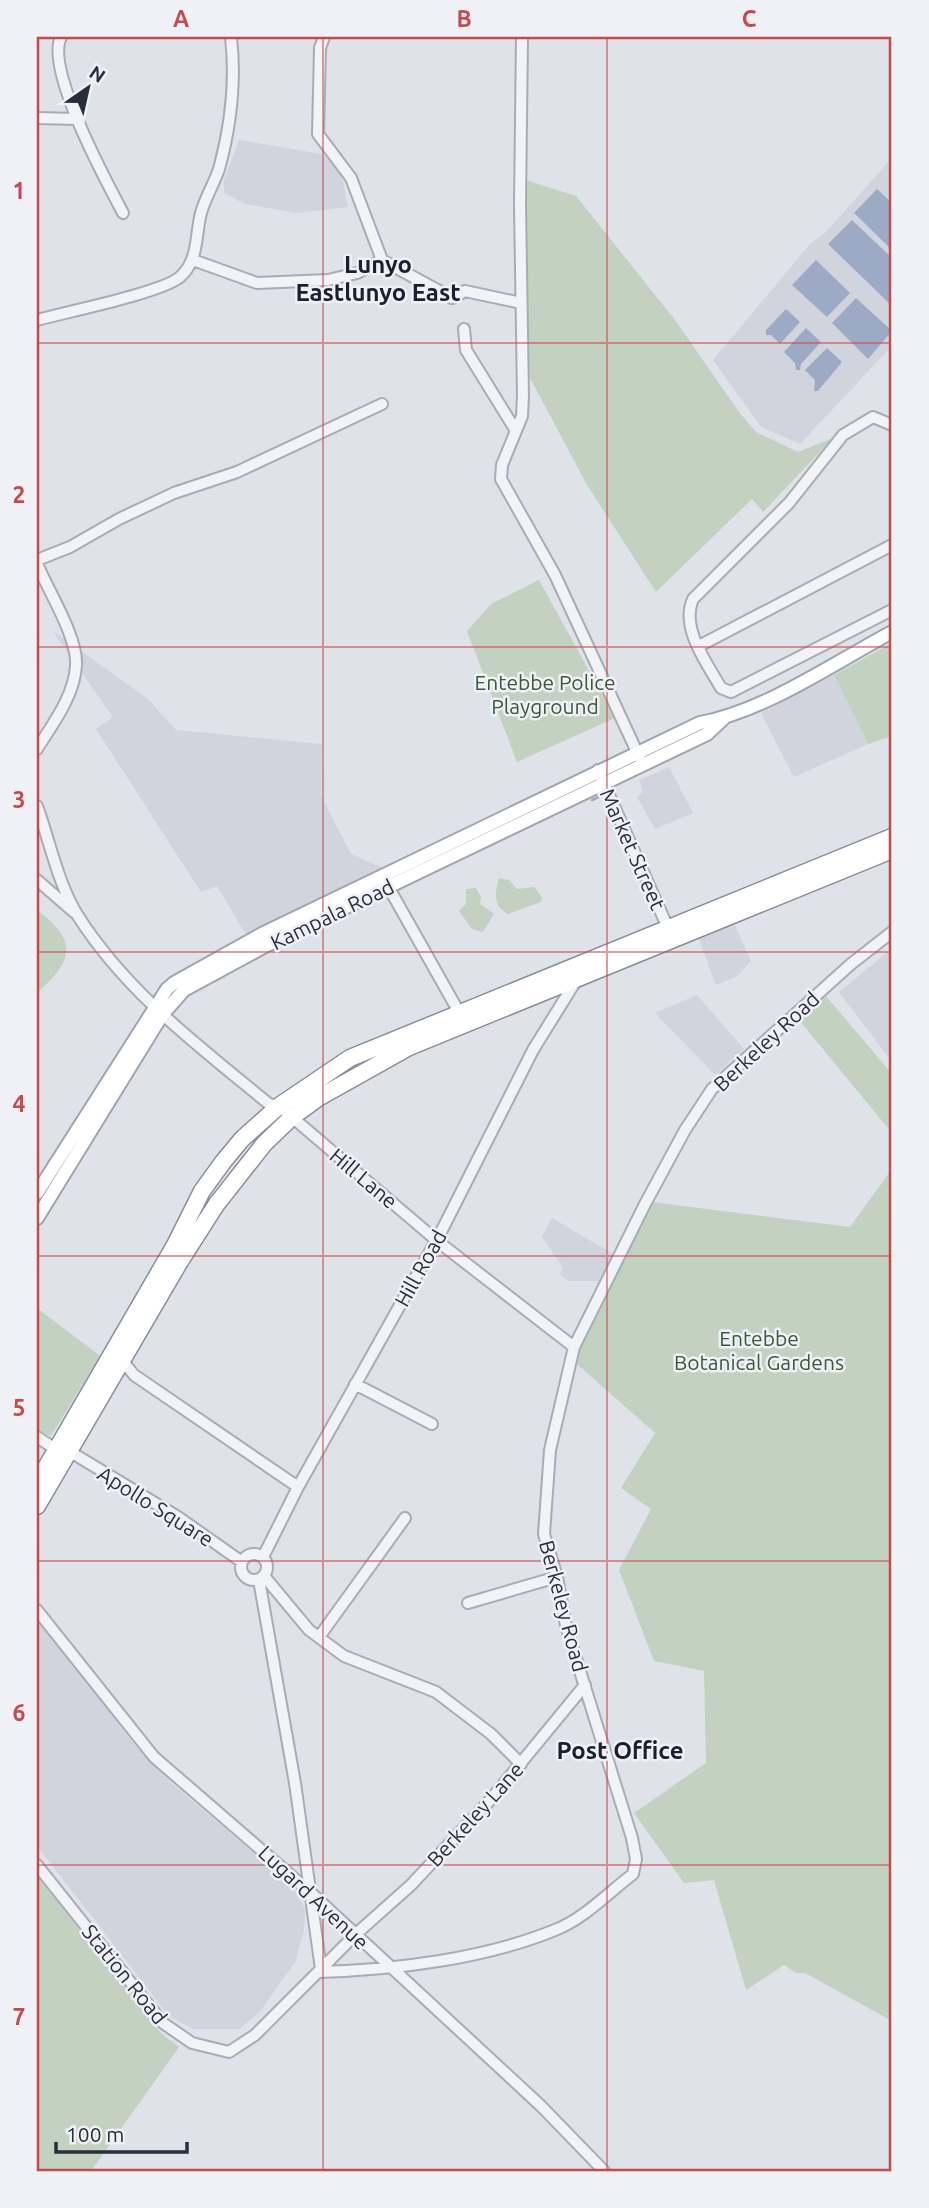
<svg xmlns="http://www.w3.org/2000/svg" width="929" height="2208" viewBox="0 0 929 2208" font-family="Ubuntu,sans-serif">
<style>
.built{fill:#d2d4dd}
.green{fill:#c3d1c1}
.water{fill:#9caac6}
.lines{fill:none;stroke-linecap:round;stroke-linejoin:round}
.stream{stroke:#9caac6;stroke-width:2.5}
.minor-casing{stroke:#a8acb5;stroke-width:14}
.major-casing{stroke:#9fa4b3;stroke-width:16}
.highway-casing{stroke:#888d9e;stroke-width:19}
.minor{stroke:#f2f3f6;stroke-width:10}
.major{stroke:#fff;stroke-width:12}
.highway{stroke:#fff;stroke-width:16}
.grid{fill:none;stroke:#c74a4b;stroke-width:2;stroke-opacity:0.55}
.labels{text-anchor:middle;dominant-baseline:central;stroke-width:5;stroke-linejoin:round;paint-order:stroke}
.park-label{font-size:21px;fill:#395937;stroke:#eff1f6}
.street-label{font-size:21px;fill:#292e3e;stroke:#eff1f6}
.quarter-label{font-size:24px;font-weight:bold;fill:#1b1f2f;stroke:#eff1f6}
.neatline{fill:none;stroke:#c74a4b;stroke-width:2.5}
.grid-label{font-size:23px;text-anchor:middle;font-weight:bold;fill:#c74a4b}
</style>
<rect width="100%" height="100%" fill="#dfe2e8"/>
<path class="built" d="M239 140 322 154 341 172 348 207 296 213 245 204 224 193V180Z
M892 158V346L800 444 761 427 713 360 810 244 825 233Z
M52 630 148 699 176 730 322 744 321 796 351 854 398 875 247 936 217 886 201 892 96 729 113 717Z
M834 675 868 744 794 777 761 713Z
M669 767 693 813 655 829 637 797 643 792 639 780Z
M734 923 751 961 736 977 716 985 698 937Z
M892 948V1062L839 992Z
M697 995 744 1049 715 1075 655 1013Z
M552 1218 615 1255 603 1281H569L560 1275 563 1268 542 1237Z
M37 1616 133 1743 170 1782 293 1886 305 1909 304 1930 295 1962 259 2013 239 2029H193L169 2016 37 1846Z"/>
<path class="green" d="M523 179 576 196 675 320 739 412 756 432 798 452 833 438 763 512 752 499 656 592 587 485 521 361Z
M539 580 615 718 517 762 467 631 491 604Z
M892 643V736L868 744 834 675Z
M499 878 509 880 517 889 534 887 542 897 541 902 508 914C492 906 495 893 499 878Z
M476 888 481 897 480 904 494 914 483 932 472 929 459 911 466 904V889Z
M37 910C78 941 74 960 37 993Z
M826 996 892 1074V1133L799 1020Z
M892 1169V2021L805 1973H796L784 1965 746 1990 714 1880 684 1883 634 1813 706 1763 704 1671 654 1661 619 1570 651 1509 621 1488 655 1433 570 1358 652 1202 850 1227Z
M37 1308 100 1356 51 1436 37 1430Z
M37 1876 161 2033 179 2047 91 2171H37Z"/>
<path class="water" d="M877 189 892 203V250L854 213Z
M852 220 892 258V306L828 244Z
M816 260 850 293 827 317 792 285Z
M856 298 892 331 868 359 832 323Z
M786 309 800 322 780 344 771 335H766V330Z
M806 328 821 342 801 364 800 370H796L795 363 784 352Z
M827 348 842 362 818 391H814L815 380 805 370Z"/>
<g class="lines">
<path class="stream" d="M592 800 603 795
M37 889 39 891"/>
<g class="minor-casing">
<path id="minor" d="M61 37C45 69 106 181 123 213
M324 37 320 48 318 134 351 178 382 260
M522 37 520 204 523 396 522 416 502 465 501 479 555 575 643 765
M37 118 77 119
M193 260 257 283 328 280 357 273 382 260 452 298 465 291 521 303
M37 320C65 312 161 293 180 277 199 260 195 236 201 213 205 198 214 184 219 169 231 125 236 81 231 37
M464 329 466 350 516 431
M892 425 873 417 843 435 789 503 693 599C680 628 707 663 721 688L731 692 892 610
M37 560 70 547 119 519 174 493 237 472 382 404
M37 564C48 590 78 638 76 665 75 695 52 725 37 749
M699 646 892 545
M598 770 668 928
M37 806C50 842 58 884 78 916 127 993 200 1047 269 1104L279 1106 436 1240 574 1347
M37 880 74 912
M385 881 460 1014
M122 1360 134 1375 298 1487
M355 1384 432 1424
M37 1437 57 1450
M69 1451 178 1517 242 1562
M241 1567a13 13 0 1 1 26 0a13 13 0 1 1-26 0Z
M263 1557 298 1487 441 1232 533 1050 577 979
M264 1576 309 1630 344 1656 436 1692 491 1734 521 1764
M259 1580 295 1783 321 1969
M468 1603 557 1577
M37 1610 154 1757 310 1892 541 2106 604 2171
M319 1637 405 1518
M37 1865 163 2023 192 2043 229 2052 255 2035 356 1934 411 1885 492 1798 585 1685
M318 1972C394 1970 484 1959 555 1930 584 1919 609 1892 633 1874L636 1859 632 1838 566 1626 557 1577 544 1534 550 1450 574 1347 645 1204 685 1130 712 1089 851 964 892 932"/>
</g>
<g class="major-casing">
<path id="major" d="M37 1193 167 989 174 983 262 934 700 723C765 711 834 663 892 632
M37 1218 162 1015 184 990 267 945 707 734 723 719"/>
</g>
<g class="highway-casing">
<path id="highway" d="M37 1483 175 1245 202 1191 223 1162 242 1139 279 1106 350 1058 892 837
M37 1506 179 1263 216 1205 264 1144 292 1117 318 1098 409 1047 892 850"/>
</g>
<use href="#minor" class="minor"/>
<use href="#major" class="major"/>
<use href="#highway" class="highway"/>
</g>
<path class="grid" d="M323 37V2171M607 37V2171M37 343H892M37 647H892M37 952H892M37 1256H892M37 1561H892M37 1865H892"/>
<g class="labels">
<g class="park-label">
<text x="545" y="682">Entebbe Police<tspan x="545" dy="24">Playground</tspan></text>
<text x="759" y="1338">Entebbe<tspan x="759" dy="24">Botanical Gardens</tspan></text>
</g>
<g class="street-label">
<text transform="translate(633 849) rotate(66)">Market Street</text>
<text transform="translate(332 914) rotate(-26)">Kampala Road</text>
<text transform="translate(766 1041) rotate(-43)">Berkeley Road</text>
<text transform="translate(364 1178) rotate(40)">Hill Lane</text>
<text transform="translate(420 1268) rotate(-61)">Hill Road</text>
<text transform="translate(156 1506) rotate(32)">Apollo Square</text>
<text transform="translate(564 1606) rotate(75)">Berkeley Road</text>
<text transform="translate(475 1814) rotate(-48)">Berkeley Lane</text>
<text transform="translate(314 1897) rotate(43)">Lugard Avenue</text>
<text transform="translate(125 1974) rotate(51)">Station Road</text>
</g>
<g class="quarter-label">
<text x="378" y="264">Lunyo<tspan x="378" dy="28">Eastlunyo East</tspan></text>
<text x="620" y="1750">Post Office</text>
</g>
</g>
<rect width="929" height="2208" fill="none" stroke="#eff1f6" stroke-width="77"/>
<g transform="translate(88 88) rotate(34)" stroke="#eff1f6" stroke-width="5" paint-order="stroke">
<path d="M0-5L12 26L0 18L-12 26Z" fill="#292e3e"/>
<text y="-10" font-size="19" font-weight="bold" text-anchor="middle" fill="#292e3e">N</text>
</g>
<path d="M56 2142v10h131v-10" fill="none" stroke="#292e3e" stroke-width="3.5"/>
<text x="66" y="2142" font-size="21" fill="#292e3e" stroke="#eff1f6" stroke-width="5" paint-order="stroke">100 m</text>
<rect x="38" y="38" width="852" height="2132" class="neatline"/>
<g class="grid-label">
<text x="181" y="27">A</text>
<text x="464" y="27">B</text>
<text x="749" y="27">C</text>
<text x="19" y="199">1</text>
<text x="19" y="503">2</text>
<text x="19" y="808">3</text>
<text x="19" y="1112">4</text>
<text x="19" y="1416">5</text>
<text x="19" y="1721">6</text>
<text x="19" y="2025">7</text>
</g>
</svg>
